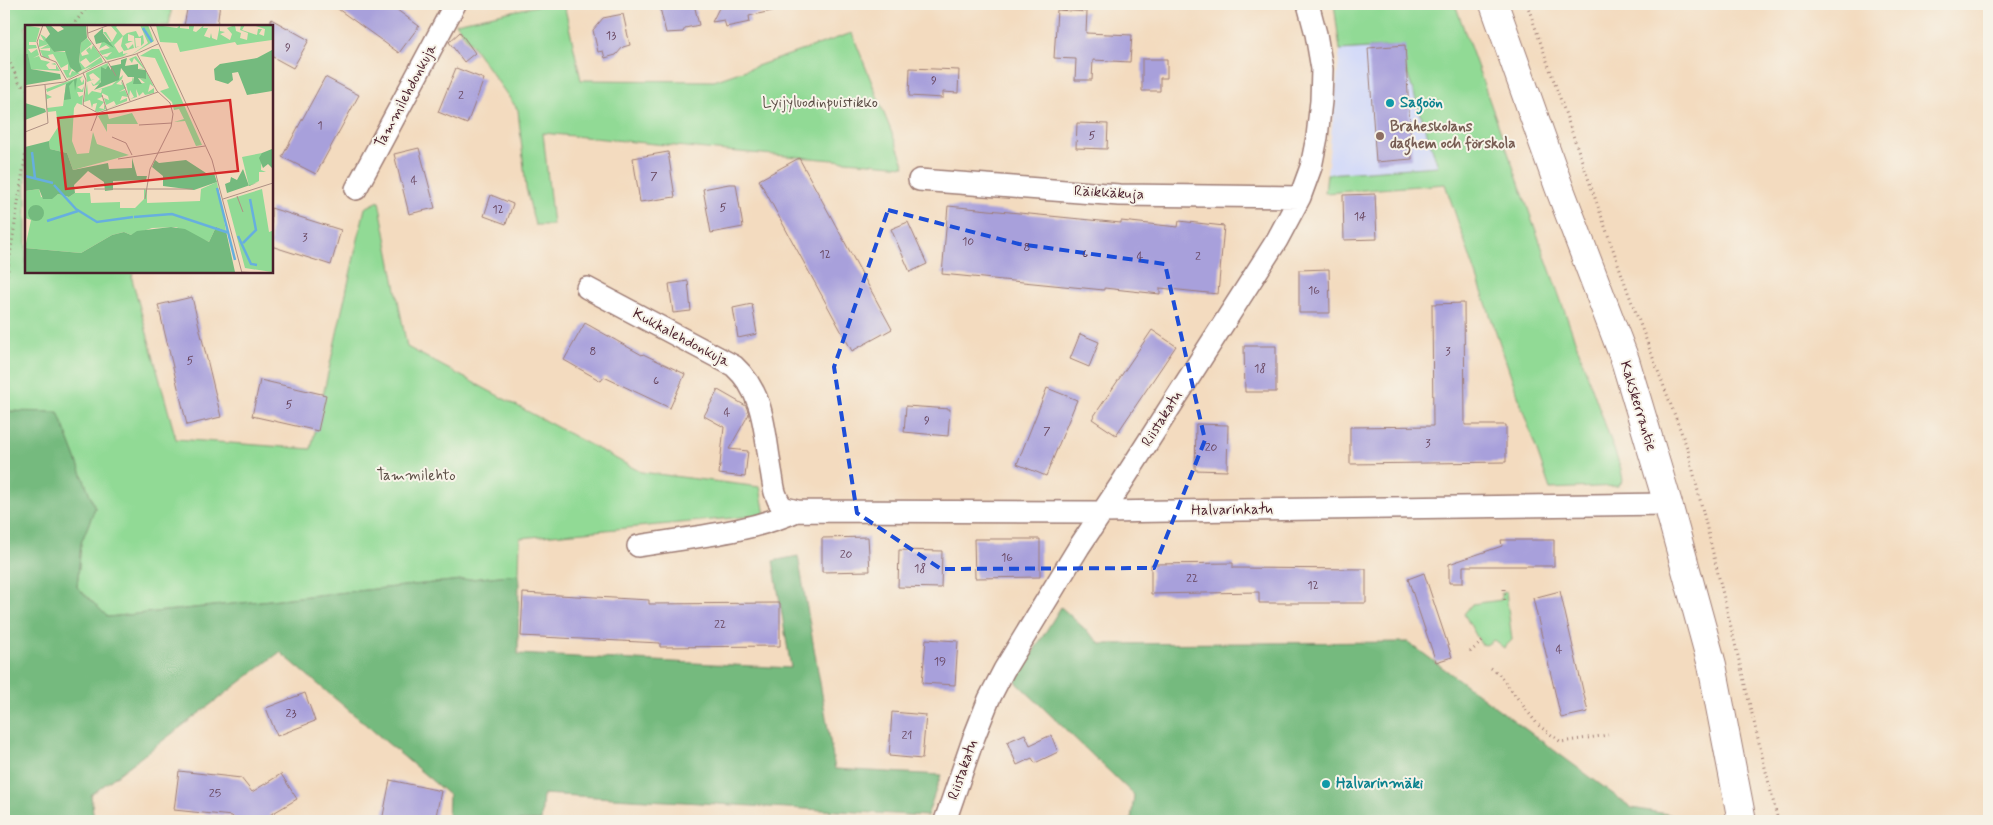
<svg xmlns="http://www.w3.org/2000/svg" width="1993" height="825" viewBox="0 0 1993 825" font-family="Mynerve,sans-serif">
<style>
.built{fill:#d2d9f9}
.green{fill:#91da95;stroke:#6e7c60}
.forest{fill:#74ba7e;stroke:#5f6c54}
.building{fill:#a8a0db}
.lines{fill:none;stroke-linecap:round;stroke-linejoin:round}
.minor-casing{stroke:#9e7d75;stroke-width:24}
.major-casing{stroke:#9e7d75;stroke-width:30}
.path{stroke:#9e7d75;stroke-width:3;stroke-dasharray:1 4;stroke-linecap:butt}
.minor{stroke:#fff;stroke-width:21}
.major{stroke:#fff;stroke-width:28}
.marked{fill:none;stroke:#1d4ed8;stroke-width:4;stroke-dasharray:10 6;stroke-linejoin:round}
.culture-dot{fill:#0f9aa8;stroke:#f7f3e8;stroke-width:2}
.education-dot{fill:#8d6e63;stroke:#f7f3e8;stroke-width:2}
.labels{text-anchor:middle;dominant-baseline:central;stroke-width:4;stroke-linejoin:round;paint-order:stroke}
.number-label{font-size:12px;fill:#623f57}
.street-label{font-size:15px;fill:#4a1f2b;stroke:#f7f3e8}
.park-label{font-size:15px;fill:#5c4e46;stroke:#f7f3e8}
.culture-label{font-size:15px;font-weight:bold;fill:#0d838f;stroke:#f7f3e8;text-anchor:start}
.education-label{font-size:15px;font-weight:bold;fill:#785e54;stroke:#f7f3e8;text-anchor:start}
.inset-river{fill:none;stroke:#67afde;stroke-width:2.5}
.inset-road{fill:none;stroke:#af9084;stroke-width:1}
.view{fill:#d62828;fill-opacity:0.15;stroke:#d62828;stroke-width:2.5}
.inset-edge{fill:none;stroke:#4a1f2b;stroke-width:2.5}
</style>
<rect width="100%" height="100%" fill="#f7f3e8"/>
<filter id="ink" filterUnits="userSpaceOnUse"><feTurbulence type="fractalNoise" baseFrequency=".02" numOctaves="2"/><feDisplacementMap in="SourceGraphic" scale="10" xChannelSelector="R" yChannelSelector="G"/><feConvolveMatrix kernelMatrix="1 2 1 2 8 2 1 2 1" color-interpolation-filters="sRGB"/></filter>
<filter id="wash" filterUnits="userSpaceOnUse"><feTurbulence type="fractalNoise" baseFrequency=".0096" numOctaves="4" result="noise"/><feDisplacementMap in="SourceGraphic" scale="20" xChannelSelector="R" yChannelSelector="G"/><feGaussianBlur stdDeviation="1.12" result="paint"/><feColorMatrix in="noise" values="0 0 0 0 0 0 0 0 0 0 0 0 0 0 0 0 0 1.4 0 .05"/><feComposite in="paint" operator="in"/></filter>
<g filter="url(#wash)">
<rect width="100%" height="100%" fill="#f3dbbf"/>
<path class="built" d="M1397 46 1439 166 1327 174 1340 50Z"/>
<path class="green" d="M4 4H172L169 26H26V271H133L132 279 176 439 311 449 365 208 379 201 407 347 641 472 760 487 765 515 520 538 519 574 108 617 77 587 81 543 95 508 58 413 4 411Z
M546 4H564L581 80 714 81 852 33 905 166 727 151 543 133 553 225H535L526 188 518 110 456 23Z
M1334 4H1455L1621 469 1623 481 1618 486 1550 489 1445 184 1325 193 1327 174 1438 166 1398 46 1340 50Z
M1506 592 1512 640 1504 648 1494 640 1486 645 1481 644 1464 614 1472 604 1501 600V593Z"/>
<path class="forest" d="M4 411 58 412 95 508 81 543 77 587 108 617 519 574 518 654 791 668 773 561 798 556 835 769 941 775 927 816 543 794 541 821H448L449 795 280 652 91 795 94 821H4Z
M1061 607 1101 644 1408 642 1632 808 1696 819 1721 818 1722 821H1131L1134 795 1015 681Z"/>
<g id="blocks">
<path class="building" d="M188 4H220L217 26H184Z
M331 4H389L419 26 399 53Z
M681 4H694L699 25 685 28 683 32 666 33 660 8Z
M721 4H775L776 10 749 16 750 22 726 27 724 20 712 22Z
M1057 10 1087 12 1086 33 1132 35 1130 62 1093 60 1092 80H1075L1076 59 1054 58Z
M623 14 630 45 623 47 616 55 605 58 603 51 598 52 593 30 603 18Z
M271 19 309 40 293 68 271 56Z
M460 32 475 53 464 62 449 42Z
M1405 45 1412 159 1376 162 1368 48Z
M1142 59H1167V78H1160V91H1142Z
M456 68 484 79 467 124 438 112Z
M910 68 959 70 958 93 943 92V98L909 96Z
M325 77 359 95 316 174 282 157Z
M1077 123 1108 124 1107 149 1076 148Z
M419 148 435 208 409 214 394 154Z
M668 152 675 197 640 202 633 158Z
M799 158 892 329 852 351 759 180Z
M729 184H736L743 227 711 233 703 189Z
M1375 194 1377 239 1344 240 1343 195Z
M491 195 513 204 506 224 484 216Z
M948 206 1121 223V221L1178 227 1179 221 1224 226 1218 294 1160 288V294L1104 288V290L942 274Z
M271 208 341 230 331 265 271 246Z
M908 222 927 264 910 272 891 229Z
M1329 269 1330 313H1299V270Z
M688 281 691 311 673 313 669 284Z
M192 297 221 417 187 425 158 305Z
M1464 303 1465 425H1506V462L1350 464V427L1433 426 1432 304Z
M752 304 757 334 738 338 733 308Z
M585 323 642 355 643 354 685 374 670 408 604 377 601 381 564 360Z
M1152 330 1176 346 1116 435 1092 419Z
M1080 334 1099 342 1089 367 1070 359Z
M1244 346H1276V392H1245Z
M260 380 326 395 318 431 252 416Z
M1047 388 1077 400 1046 476 1017 464Z
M718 390 746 406 749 414 729 449 748 451 745 477 719 474 724 427 704 416Z
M906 406 950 409 948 436 904 432Z
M1196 424 1228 425 1227 471 1195 470Z
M868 537 870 571 822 572V538Z
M974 539H1040V577L975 578Z
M1501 540H1554V566H1463V583H1449V564L1502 546Z
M899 550 942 551 941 588 898 587Z
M1233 563V568L1366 569V603H1259V592L1151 594V564Z
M1424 573 1452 657 1436 662 1408 579Z
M1560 591 1588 712 1561 718 1533 598Z
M523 593 649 600V604L780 603V646L660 647V643L521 636Z
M926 639 958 641 955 685 922 683Z
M305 693 315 721 277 736 266 708Z
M892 712 926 715 922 759 889 756Z
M1025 734 1030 745 1051 735 1058 752 1035 763 1032 758 1017 765 1007 742Z
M179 771 241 778 252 792 281 774 297 799 270 815 275 821H236L232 816 174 810Z
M390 780 441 791 435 821H382Z"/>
</g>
</g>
<g filter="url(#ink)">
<use href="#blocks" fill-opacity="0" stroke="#9e7d75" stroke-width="1"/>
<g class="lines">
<g class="minor-casing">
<path id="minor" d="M919 180 1119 195 1300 197
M356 189 455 4
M587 288 734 366C765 394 764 431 771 470 774 486 773 493 782 507L797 511 1102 512 1668 504
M638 546C691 537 748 533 797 511
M945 821 974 737 989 699 1004 670 1079 547 1121 484 1277 240 1300 197 1311 167 1317 137 1321 101 1322 69 1316 34 1308 4"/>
</g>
<g class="major-casing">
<path id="major" d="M1494 4 1559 187 1625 360 1668 504 1712 665 1742 821"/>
</g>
<path class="path" d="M1527 4 1628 292 1688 450 1778 821
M72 26 90 4
M4 50 19 82 26 89
M4 295 26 151
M1504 589 1505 602
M1470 652 1485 639
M1491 668 1498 673 1538 725 1561 742 1608 735"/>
<use href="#minor" class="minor"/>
<use href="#major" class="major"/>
</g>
</g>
<path class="marked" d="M888 210 1019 244 1165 264 1205 440 1154 568 941 569 857 513 834 367Z"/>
<g class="culture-dot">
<circle cx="1390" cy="103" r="5"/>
<circle cx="1326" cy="784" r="5"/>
</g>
<circle class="education-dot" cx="1380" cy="136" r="5"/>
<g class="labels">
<g class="number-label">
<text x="611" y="36">13</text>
<text x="288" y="48">9</text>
<text x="934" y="81">9</text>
<text x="461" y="96">2</text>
<text x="320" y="126">1</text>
<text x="1092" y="136">5</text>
<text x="654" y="177">7</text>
<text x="414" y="181">4</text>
<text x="723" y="208">5</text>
<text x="498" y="210">12</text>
<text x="1360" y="217">14</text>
<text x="305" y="238">3</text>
<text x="968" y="242">10</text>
<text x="1027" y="248">8</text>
<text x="1085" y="254">6</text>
<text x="825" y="255">12</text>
<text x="1140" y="257">4</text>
<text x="1198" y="257">2</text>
<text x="1314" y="291">16</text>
<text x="593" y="352">8</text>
<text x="1448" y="352">3</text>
<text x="190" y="361">5</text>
<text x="1260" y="369">18</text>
<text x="656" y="381">6</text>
<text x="289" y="405">5</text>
<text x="727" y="413">4</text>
<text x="927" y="421">9</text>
<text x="1047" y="432">7</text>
<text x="1428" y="444">3</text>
<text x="1211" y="448">20</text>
<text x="846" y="555">20</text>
<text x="1007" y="558">16</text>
<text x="920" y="569">18</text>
<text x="1192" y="579">22</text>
<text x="1313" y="586">12</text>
<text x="720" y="625">22</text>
<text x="1559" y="650">4</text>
<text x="940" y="662">19</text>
<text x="291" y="714">23</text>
<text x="907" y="736">21</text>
<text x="215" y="794">25</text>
</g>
<g class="street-label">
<text transform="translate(406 96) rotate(-62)">Tammilehdonkuja</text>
<text transform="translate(1109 193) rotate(3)">Räikkäkuja</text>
<text transform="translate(681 338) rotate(28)">Kukkalehdonkuja</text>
<text transform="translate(1638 406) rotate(73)">Kakskerrantie</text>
<text transform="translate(1162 419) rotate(-58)">Riistakatu</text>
<text transform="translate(1232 510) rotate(-1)">Halvarinkatu</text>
<text transform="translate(963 770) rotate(-71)">Riistakatu</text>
</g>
<g class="park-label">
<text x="820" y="103">Lyijyluodinpuistikko</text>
<text x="416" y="476">Tammilehto</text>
</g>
<g class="culture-label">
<text x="1400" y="103">Sagoön</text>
<text x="1336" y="784">Halvarinmäki</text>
</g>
<g class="education-label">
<text x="1390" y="127">Braheskolans<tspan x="1390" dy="17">daghem och förskola</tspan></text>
</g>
</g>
<g transform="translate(25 25)">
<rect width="248" height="248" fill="#f3dbbf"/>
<path d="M0 0 15 3 11 17H4V20H11L12 23 3 24 6 28 12 24 14 30 8 33 14 31 16 35 25 37 21 40 24 44H31V40L26 39 30 38 35 46 5 44 3 29H0ZM93 0 91 2 98 11 89 20 94 28 98 26V29L103 28 98 31 104 30 82 35 78 31 82 32 87 27 77 30 74 26 85 23 81 20 74 24 77 17H86L78 7H81L87 17 92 8 86 1ZM115 0H123L129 16 106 30 123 18ZM131 0 152 3 155 0V3L164 4V0H175L169 1 168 6 171 7 179 0 178 3H183L179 11 185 13 186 8 187 13 192 15 195 0V6L200 7 195 9 205 15 207 9 202 3 210 0 211 6 216 8 215 13 222 15 223 8 215 5 216 0H220L217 5 232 10 233 4H237L234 9 239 11 240 4 227 0H247V15L212 20 210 17 155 27 152 18 135 17ZM111 6 114 12 118 10 119 18 116 21V13H110L111 22 115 21 110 23 109 11 103 9V16H108L100 19 103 24 108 19 109 23 99 26 96 21 98 11 102 8ZM15 9 20 12 29 27H41L47 43 44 49 45 51 47 46 55 48 43 54 45 52 42 53 38 45H43V39L36 43 28 29 23 30 25 34 18 32 15 25 25 26V23L15 24 24 19 14 22V14L19 16ZM62 13 67 19 56 28 57 31 64 29 68 35 61 25 65 22 66 25 68 20 76 31 65 38 61 33 55 37 60 43 76 32 78 37 56 48 67 41 57 45 54 39 56 18ZM127 24H134L177 120 171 121 160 96 149 97 159 94 154 84 149 85 147 77 135 66 144 63 130 33 115 31ZM111 31 120 44 129 62 125 59 123 67 129 63V68L120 70 118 67 114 71 111 64 112 72 105 74 109 72 105 65 104 72 101 59 107 56 108 51 109 59 120 58 114 53 121 54 120 43 115 44H113L118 43 109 33 107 38 104 34ZM83 38 82 44 76 43 78 48 75 59 68 61 66 57 69 60 75 54 68 48 64 50 66 55 70 54 62 57 61 48ZM98 50 97 54 91 59 97 60 96 56 101 63 94 67 100 65 103 72 97 71 95 76 102 73V76L82 84 91 80 89 76 81 80 79 73 84 75 83 71 77 68V72L72 74 79 77 74 83 79 84V79L81 84 73 87 70 86 72 78 68 79 67 83 65 75 59 77 62 58 63 70 67 66 76 68 77 64 72 65 87 60ZM58 51 55 54 57 58 59 54V59L52 62 57 65 59 61 58 67H52L54 72 58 70 57 80 52 78 49 83 47 116 52 129 64 128 68 107 72 119 104 130 48 145 42 128 25 124 24 116 33 102 31 86 23 87 21 81V69L27 72 22 74V83L38 81 41 59 22 67 21 64ZM82 87 84 94 107 88 113 99H82V107L73 91ZM237 128 236 145 241 147H234V156L224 161 217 132ZM192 157 201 206 191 202 184 217 151 202 127 203 106 210 99 207 87 210 56 228 0 223 6 195 0 193V166L14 164 16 172 25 174 33 169 44 172 50 168H65L66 178 95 177V183H110L119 174V164L122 165V178L175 176 176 164ZM237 164 244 207 247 206V247L220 243 202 175Z" fill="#91da95"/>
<path d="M20 0H25L33 7 39 4 34 0H61L62 13 56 18 54 37 57 45 52 48 45 42 40 26 29 27 20 15 25 9ZM78 3V8L89 23 79 17 71 19 69 11ZM247 25V66L222 70 213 47 207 48 208 55 203 59 190 55 189 44 195 39 232 33ZM0 29H3L6 44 35 49 36 54 1 60ZM102 33 100 41 113 39V44L121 45V54L113 53 117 59H108L109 52H103L96 43 94 55 69 65 76 57V42L81 44 83 40 86 45V41L96 39V35ZM52 53 50 66 49 55 44 61 46 74 39 75 41 59ZM0 78 20 84 21 87 0 95ZM24 116 25 124 42 128 48 145 83 138 84 144 107 143V133L112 151H122L121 155 88 156V165L80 166 79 157 63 146 49 160 50 168 44 172 33 169 27 174H18L14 164 0 166V122ZM247 124V143L243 139 238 143 234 133 237 128ZM130 135 134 138 161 135 181 148H189L192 157 169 165 138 161V151L127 142ZM218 144 224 161 234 157 202 168 200 159 205 157 206 152 212 155ZM3 188a8 8 0 1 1 16 0a8 8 0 1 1-16 0ZM146 202 160 204 184 217 191 202 201 206 210 247H0V223L56 228 87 210 99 207 106 210 112 206Z" fill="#74ba7e"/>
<path class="inset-river" d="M118 3 127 17M7 127 10 153M0 151 28 158M29 160 51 184 72 197 108 192M192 163 210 235M109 192 147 189 204 208M22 196 53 186M213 211 226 239 232 240M218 218 231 205 225 174"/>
<path class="inset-road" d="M18 0 12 17 16 31 31 37 42 56M62 0 63 12 81 37M125 0 187 135 217 248M63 8 84 0M112 29 132 66 145 78 148 89 146 102 125 144 120 174M83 37 91 51M58 48 61 55 58 80 73 88 133 67M97 55 105 76M0 62 39 57 79 38 111 29 133 19M77 70 82 86M114 100 147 98M66 106 73 88M0 107 23 98 20 60M87 112 101 118 107 130M93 134 180 121M69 164H168M212 171 218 187M198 174 248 158M216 247 234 248"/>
<path class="view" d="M205 75 213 146 41 164 33 93Z"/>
<rect width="248" height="248" class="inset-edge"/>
</g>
<rect width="1993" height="825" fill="none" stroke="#f7f3e8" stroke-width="20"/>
</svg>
